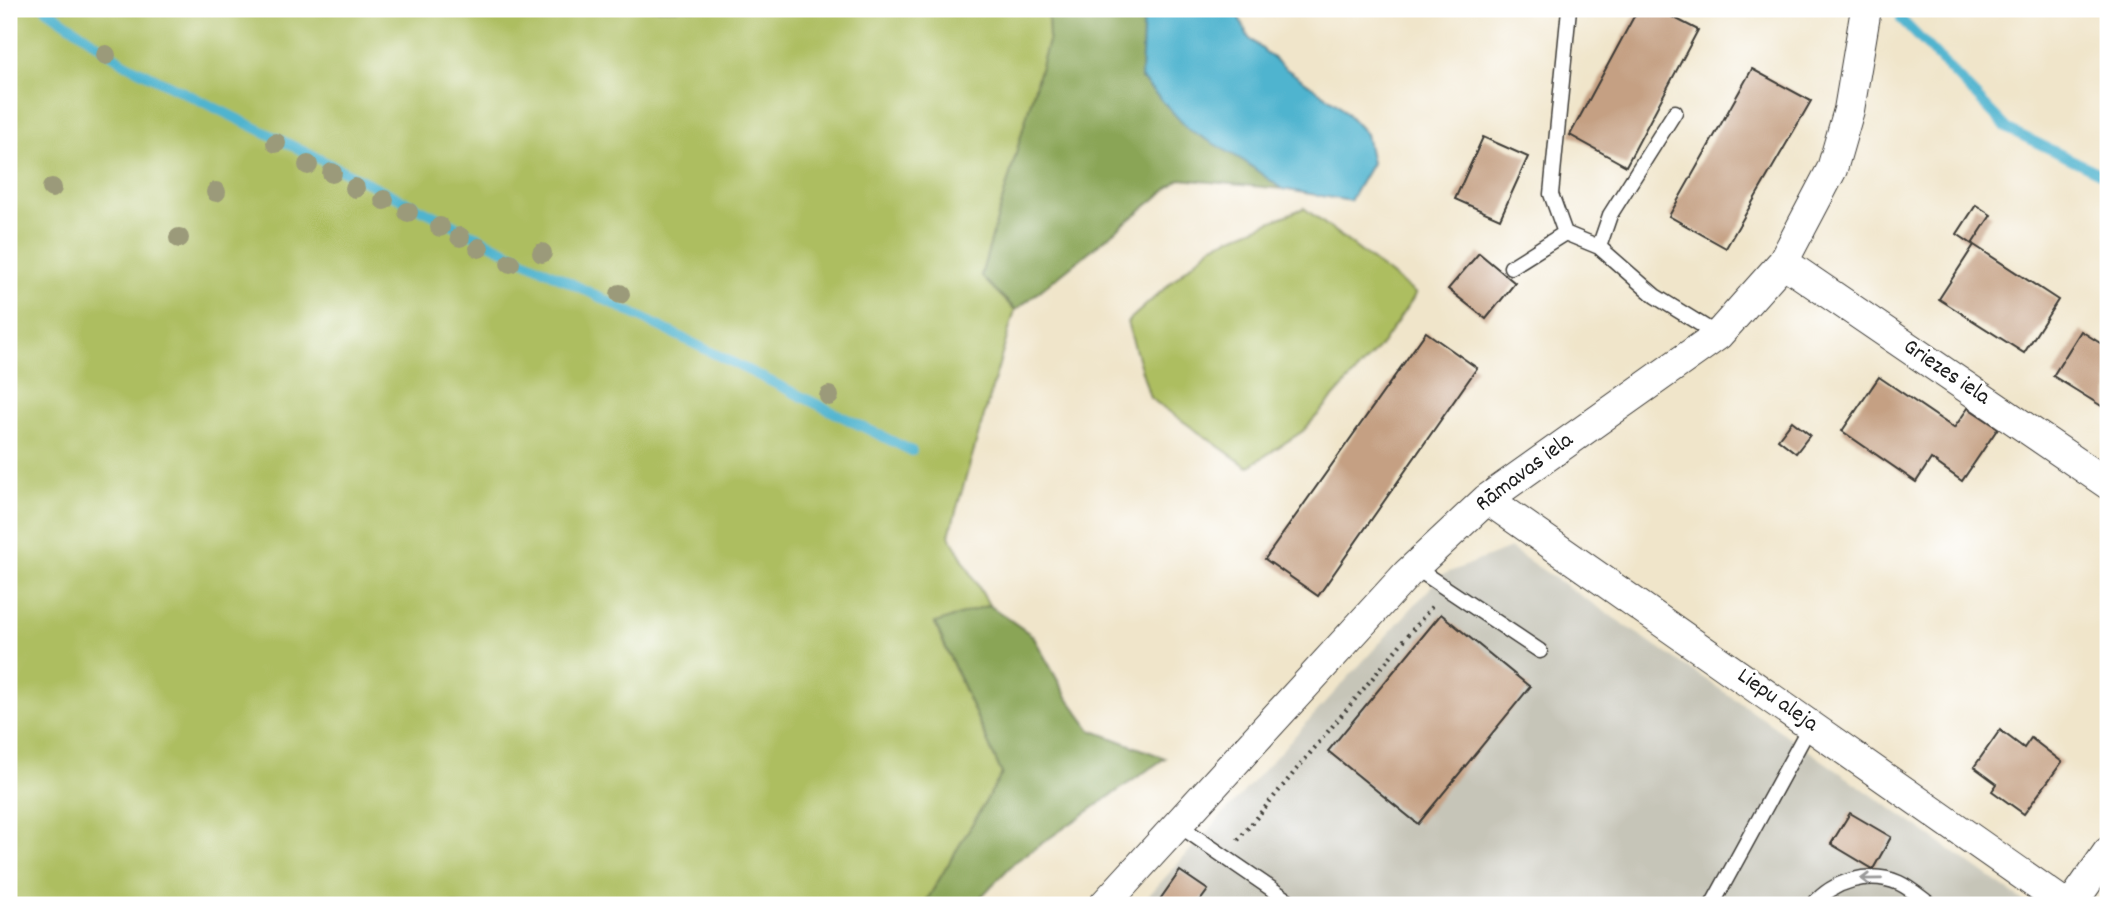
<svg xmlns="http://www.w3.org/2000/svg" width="2117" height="914" viewBox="0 0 2117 914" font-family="Dekko,sans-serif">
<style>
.industrial{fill:#c6c5b8}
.green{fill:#adbe61;stroke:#646d3e;stroke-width:2}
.forest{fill:#8aa557;stroke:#53603a;stroke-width:2}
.water{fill:#50b4cf;stroke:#366876;stroke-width:2}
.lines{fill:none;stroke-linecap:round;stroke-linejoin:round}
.stream{stroke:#50b4cf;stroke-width:10}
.building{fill:#c5a083}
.service-casing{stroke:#3c3a36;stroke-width:17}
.minor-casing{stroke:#3c3a36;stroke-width:32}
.path{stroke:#3c3a36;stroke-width:4.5;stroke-dasharray:2 5;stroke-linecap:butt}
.service{stroke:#fff;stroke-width:14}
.minor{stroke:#fff;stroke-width:30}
.tree{fill:#9b9a7a}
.oneway{stroke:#999}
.labels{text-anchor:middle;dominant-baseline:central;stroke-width:6;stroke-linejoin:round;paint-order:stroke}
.street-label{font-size:23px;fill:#1c1c1c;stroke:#fff}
</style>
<rect width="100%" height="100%" fill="#fff"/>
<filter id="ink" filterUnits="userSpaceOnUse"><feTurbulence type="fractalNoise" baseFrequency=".0143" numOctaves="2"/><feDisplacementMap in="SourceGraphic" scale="14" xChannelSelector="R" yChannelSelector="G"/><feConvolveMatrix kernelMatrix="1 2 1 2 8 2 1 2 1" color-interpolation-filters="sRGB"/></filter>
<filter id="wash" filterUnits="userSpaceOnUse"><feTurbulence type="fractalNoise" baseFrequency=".00686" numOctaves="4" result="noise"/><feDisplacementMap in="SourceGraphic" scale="28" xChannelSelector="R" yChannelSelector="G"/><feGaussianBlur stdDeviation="1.57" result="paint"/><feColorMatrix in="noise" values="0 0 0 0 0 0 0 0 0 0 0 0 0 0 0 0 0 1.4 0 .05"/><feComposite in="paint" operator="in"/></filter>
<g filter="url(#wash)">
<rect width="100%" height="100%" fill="#f0e5ca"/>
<path class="industrial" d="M1510 548 1739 702 2029 905H1140L1442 575Z"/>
<path class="green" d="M9 9H1048L1049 38 981 276 1015 310 949 535 989 605 935 624 1002 774 924 905H9Z
M1304 208 1416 294 1382 344 1303 431 1248 467 1150 398 1127 322 1213 245Z"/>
<path class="forest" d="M1048 9H1144L1141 79 1282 189 1180 179 1016 310 981 276 1049 38Z
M989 605 1033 636 1067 697 1091 730 1165 758 1015 862 973 905H924L1002 774 935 623Z"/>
<path class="water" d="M1144 9H1235L1249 38 1285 68 1339 105 1366 134 1372 163 1350 201 1282 189 1244 161 1188 129 1141 78Z"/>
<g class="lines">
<path class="stream" d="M46 9 126 64 912 451
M1901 19 2008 129 2108 177"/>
</g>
<g id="blocks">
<path class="building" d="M1638 9H1657L1698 30 1626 166 1570 135Z
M1752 69 1811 101 1726 248 1669 216Z
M1483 137 1528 157 1500 219 1455 199Z
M1976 205 1991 215 1972 244 1957 234Z
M1974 245 2058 300 2024 353 1939 299Z
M1479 253 1515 283 1486 319 1448 289Z
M2081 331 2108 348V410L2053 376Z
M1426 332 1477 368 1318 596 1265 559Z
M1879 377 1954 428 1968 408 1998 428 1962 481 1931 459 1916 482 1842 431Z
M1792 421 1810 435 1796 453 1778 439Z
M1441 614 1530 687 1418 824 1328 751Z
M2000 730 2024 748 2031 738 2062 762 2024 814 1992 791 1997 784 1974 767Z
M1850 813 1891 837 1873 869 1831 844Z
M1180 871 1208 890 1197 905H1156Z"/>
</g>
</g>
<g filter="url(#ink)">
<use href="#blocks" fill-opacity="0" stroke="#3c3a36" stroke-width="2"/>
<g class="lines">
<g class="service-casing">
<path id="service" d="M1565 233 1551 194 1569 9
M1599 247 1610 215 1675 112
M1511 267 1565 233 1599 247 1655 296 1718 335
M1414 567 1540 651
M1177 824 1295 905
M1712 905 1811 724
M1813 905C1833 881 1869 870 1899 883 1910 888 1921 898 1931 905"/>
</g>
<g class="minor-casing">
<path id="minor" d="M1783 262 2108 484
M1487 499 2066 905
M1104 905 1407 574 1487 499 1718 335 1783 262 1832 169 1849 110 1866 9
M2071 905 2108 852"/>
</g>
<path class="path" d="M1238 840 1434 604"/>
<use href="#service" class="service"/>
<use href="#minor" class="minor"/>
</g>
<g class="tree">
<circle cx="106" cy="55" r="10"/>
<circle cx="276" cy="143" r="10"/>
<circle cx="308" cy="165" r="10"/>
<circle cx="332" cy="173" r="10"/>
<circle cx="52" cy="188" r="10"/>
<circle cx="355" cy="188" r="10"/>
<circle cx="216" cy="192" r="10"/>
<circle cx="384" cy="200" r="10"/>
<circle cx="408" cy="212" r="10"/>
<circle cx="440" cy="227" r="10"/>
<circle cx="460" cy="237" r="10"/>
<circle cx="179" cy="238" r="10"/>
<circle cx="479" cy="248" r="10"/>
<circle cx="542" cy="253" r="10"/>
<circle cx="510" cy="263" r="10"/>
<circle cx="620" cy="294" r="10"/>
<circle cx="829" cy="396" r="10"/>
</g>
<defs><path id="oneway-shaft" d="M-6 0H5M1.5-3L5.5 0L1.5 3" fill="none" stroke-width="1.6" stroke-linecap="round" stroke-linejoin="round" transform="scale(1.75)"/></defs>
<use class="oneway" href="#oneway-shaft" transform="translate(1871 879) rotate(179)"/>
</g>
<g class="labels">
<g class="street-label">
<text transform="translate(1946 373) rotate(34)">Griezes iela</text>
<text transform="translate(1525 473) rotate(-37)">Rāmavas iela</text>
<text transform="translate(1777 701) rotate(35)">Liepu aleja</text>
</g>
</g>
<rect width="2117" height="914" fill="none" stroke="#fff" stroke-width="35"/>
</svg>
